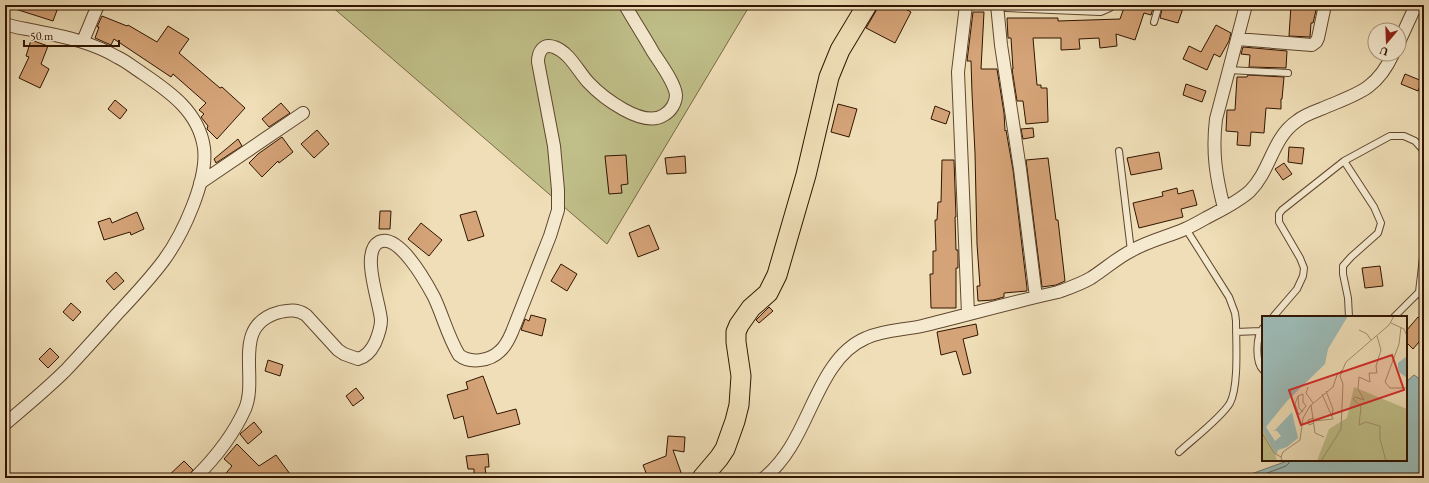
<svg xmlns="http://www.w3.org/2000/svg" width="1429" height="483" viewBox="0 0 1429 483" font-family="'EB Garamond',serif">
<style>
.green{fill:#c0bf89;stroke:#786a44}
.water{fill:#9cbbb7;stroke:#71796e}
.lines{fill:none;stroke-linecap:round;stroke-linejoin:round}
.shore{stroke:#66685c;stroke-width:1}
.building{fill:#d4a377;stroke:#301500}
.service-casing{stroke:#60472e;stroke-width:8}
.minor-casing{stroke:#60472e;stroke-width:14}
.trunk-casing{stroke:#301500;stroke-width:21}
.service{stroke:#f5ead0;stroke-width:6}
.minor{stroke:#f5ead0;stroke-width:12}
.trunk{stroke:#efdeb7;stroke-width:19}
.inset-road{fill:none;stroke:#a38e6e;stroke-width:1}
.view{fill:#d62828;fill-opacity:0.15;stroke:#d62828;stroke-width:2}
.inset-edge{fill:none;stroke:#301500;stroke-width:2}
</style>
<rect width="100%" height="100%" fill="#efdeb7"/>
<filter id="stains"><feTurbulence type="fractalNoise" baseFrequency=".005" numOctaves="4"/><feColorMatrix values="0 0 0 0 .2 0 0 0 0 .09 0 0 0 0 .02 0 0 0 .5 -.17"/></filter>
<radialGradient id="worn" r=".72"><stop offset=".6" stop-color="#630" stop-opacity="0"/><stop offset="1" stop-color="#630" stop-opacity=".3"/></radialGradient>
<path class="green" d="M330 5H750L607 244Z"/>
<path class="water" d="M1414 375 1424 382V478H1240L1290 460H1406V382Z"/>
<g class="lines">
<path class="shore" d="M1254 478 1286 466 1289 463V460"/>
</g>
<path class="building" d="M9 5H59L53 21 9 7Z
M878 5H898L911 12 895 43 866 28 876 11Z
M1125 5H1154L1151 15 1144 13 1135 40 1116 34 1117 46 1100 48 1099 38 1079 39 1080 49 1061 50V38H1033L1037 85H1041V88H1047L1048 120V122L1026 124 1023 101H1017L1012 69H1013L1011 38H1008L1007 18H1058V21L1120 19Z
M1163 5H1184L1178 23 1160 18Z
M1291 5 1317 6 1313 23H1311L1310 37 1289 36Z
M973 12H984L981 69H997L1004 113 1005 131 1006 130 1013 170 1027 288V291L1004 293V297L993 300 978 301 977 286H980L977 244 975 153 972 93 971 61H967Z
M102 16 127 26 128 25 157 42 168 26 189 39 179 53 220 88 222 87 245 108 217 139 207 129 208 126 201 117 204 114 199 110 206 103 173 74 171 77 114 39 111 45 95 38 99 27H97Z
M1216 25 1231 33 1229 41 1220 57 1214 54 1207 70 1183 59 1189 46 1201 52Z
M31 40 48 46 41 64 49 69 40 88 19 78 29 57 26 56Z
M1243 47 1287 51 1286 68 1249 67 1250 55 1241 54Z
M1405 74 1422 81 1418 91 1401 84Z
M1248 75 1284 77 1282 99H1281V109L1266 108 1264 133 1251 132 1250 146 1237 145 1238 132 1226 131 1227 110H1235L1237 77H1247Z
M1186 84 1206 91 1202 102 1183 95Z
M115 100 127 110 120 119 108 109Z
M281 103 290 113 269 127 262 119Z
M838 104 857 109 849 137 831 132Z
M935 106 950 112 946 124 931 119Z
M1033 128 1034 137 1023 139 1021 129Z
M317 130 329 144 314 158 301 144Z
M282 137 293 152 279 163 278 161 262 177 249 163 258 154Z
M238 139 242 146 216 163 214 159Z
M1289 147 1304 148 1302 164 1288 162Z
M1159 152 1162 169 1131 175 1127 158Z
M626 155 628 184 621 185 622 193 609 194 605 156Z
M685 156 686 173 667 174 665 158Z
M1048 158 1056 220H1058L1065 281 1056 285 1042 287 1026 160Z
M942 160H954L956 217H955L956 250H958V268H956V308H931L930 274H933V251H936L935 220H937L938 202H941Z
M1284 163 1292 174 1283 180 1275 169Z
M1177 188 1178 194 1193 190 1197 205 1181 209 1183 217 1139 228 1133 203 1163 196 1162 192Z
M380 211H391L390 229H379Z
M476 211 484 236 468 241 460 215Z
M137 212 144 229 131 235 130 232 104 240 98 222 110 218 112 223Z
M421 223 442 240 429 256 408 239Z
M649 225 659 249 638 257 629 233Z
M561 264 577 274 567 291 551 281Z
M1380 266 1383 286 1365 288 1362 268Z
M116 272 124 281 114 290 106 281Z
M71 303 81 312 73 321 63 312Z
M769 307 773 311 759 323 756 320Z
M531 315 546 319 542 336 521 330 525 319 529 321Z
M1418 317 1424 322V336L1413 349 1406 342V331Z
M976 324 978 335 963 339 971 373 963 375 956 351 941 355 937 332Z
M50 348 59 357 48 368 39 359Z
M268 360 283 365 280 376 265 371Z
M483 376 497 414 516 409 520 424 468 438 463 416 454 419 447 395 468 389 466 382Z
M356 388 364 398 353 406 346 396Z
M254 422 262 432 248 444 240 434Z
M668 436 685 437 684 452 673 450 683 478H648L643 465 666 456Z
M237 444 259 466 276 455 290 474 284 478H222L232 466 224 459Z
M488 454 489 467H485L486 475H474V469H468L466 456Z
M184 461 193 470 187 478H166Z"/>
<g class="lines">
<g class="service-casing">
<path id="service" d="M1154 22 1159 5
M1228 70 1288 73
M1119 151 1131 251
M1344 161 1374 207 1381 223 1378 233 1351 257 1343 266V274L1348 298 1349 317
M1419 292 1424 300
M1273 317 1297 289 1303 276 1304 268 1300 258 1279 222V214L1282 210 1344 161 1390 136H1404L1415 141 1424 151
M1394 317 1419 292 1424 249
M1263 328C1256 336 1255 362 1263 370
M1236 332 1260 331
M1179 452C1192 440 1222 417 1230 403 1239 386 1236 342 1236 321L1235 313 1229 297 1186 229"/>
</g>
<g class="minor-casing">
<path id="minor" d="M966 5 958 72 968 314
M997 5 1001 45 1020 169 1036 297
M1007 5 1100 9 1109 5
M5 24C16 28 29 29 40 32 67 37 93 43 117 57 126 61 134 68 142 73 170 92 199 112 204 148 208 180 183 234 164 260 150 279 133 297 117 314 100 333 83 352 66 370 47 389 26 406 5 424
M1237 39 1312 45 1316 42 1318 38 1325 5
M83 41 98 5
M1399 42 1416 5
M200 183 303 113
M1224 208C1216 177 1212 152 1216 119L1246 5
M195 478C215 458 233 436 245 409 259 376 230 325 280 312 290 310 297 309 306 315L338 350 344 354 358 359C366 357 371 351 375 343 378 336 381 328 381 320 380 303 360 252 379 242 399 233 426 282 434 297 443 316 448 337 459 355 470 364 490 361 500 351 506 346 509 339 512 332L550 236 558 210V190L554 146 538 62C538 52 543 43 554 47 569 52 578 71 588 82 602 97 643 129 664 115 671 111 676 103 676 95 675 83 660 63 653 52 644 36 634 21 625 5
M764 478C799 450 808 403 832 368 840 356 852 344 866 338 883 330 904 330 922 326 967 315 1012 302 1058 292 1069 288 1081 284 1091 278 1105 269 1117 258 1131 251 1148 241 1167 237 1185 229 1192 226 1199 222 1206 218 1221 210 1238 202 1250 191 1271 170 1272 138 1297 121 1304 115 1313 112 1321 109 1356 94 1376 91 1393 54"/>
</g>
<g class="trunk-casing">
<path id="trunk" d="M702 478 719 458 725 449 735 421 739 405 741 376 736 342V332L739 325 751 308 768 293 777 275 806 175 829 77 840 50 867 5"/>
</g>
<use href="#service" class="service"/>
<use href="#minor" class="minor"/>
<use href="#trunk" class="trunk"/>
</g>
<g transform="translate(1262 316)">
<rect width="145" height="145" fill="#efdeb7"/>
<path d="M92 71 145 93V145H55L67 113 85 102ZM0 112 11 131 15 145H0Z" fill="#c0bf89"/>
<path d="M0 0H86L66 33 63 48 25 85 4 111 13 125 19 120 15 115 9 114H13L30 96 36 122 25 131 16 134 14 139 0 112ZM145 40V62L137 56 136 51V47Z" fill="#9cbbb7"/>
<path class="inset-road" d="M129 7 142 13 145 20M139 11 137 28 123 66 128 72H145M97 14 105 18 109 24M115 20 119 34 114 50 115 57H107L108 66 97 61 96 73 102 84 93 81 91 83 99 91 97 109 104 106 118 110V123L124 145M46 71 44 77 51 87M64 75 71 93 70 100M41 78V86L44 90 37 99 33 88 36 80ZM36 80 37 92 41 96M49 89 53 117 62 121M52 102 46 104 47 109 52 107M52 105 71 103 60 78M0 117 12 137 19 141 20 145M19 141 21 136 38 124 41 102 48 90 71 71 75 59 80 54M59 145 79 113 81 68 78 60 84 46 127 9 132 0"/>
<path class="view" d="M130 39 142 74 39 109 27 74Z"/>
<rect width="145" height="145" class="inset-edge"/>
</g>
<rect width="1429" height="483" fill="none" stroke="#efdeb7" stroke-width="20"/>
<rect x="6" y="6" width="1417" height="471" fill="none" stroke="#301500" stroke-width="2"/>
<rect x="10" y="10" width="1409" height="463" fill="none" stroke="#301500"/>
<g transform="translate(1387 42) rotate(199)"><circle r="19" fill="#f5ead0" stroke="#a6957d"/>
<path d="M0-3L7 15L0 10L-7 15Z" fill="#8f2418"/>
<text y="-6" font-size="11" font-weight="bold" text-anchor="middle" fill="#301500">U</text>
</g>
<path d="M24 40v6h95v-6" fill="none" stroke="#301500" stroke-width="2"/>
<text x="30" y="40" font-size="12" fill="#301500" stroke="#f5ead0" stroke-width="3" paint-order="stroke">50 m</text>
<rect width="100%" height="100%" filter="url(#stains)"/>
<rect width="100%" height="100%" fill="url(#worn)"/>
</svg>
